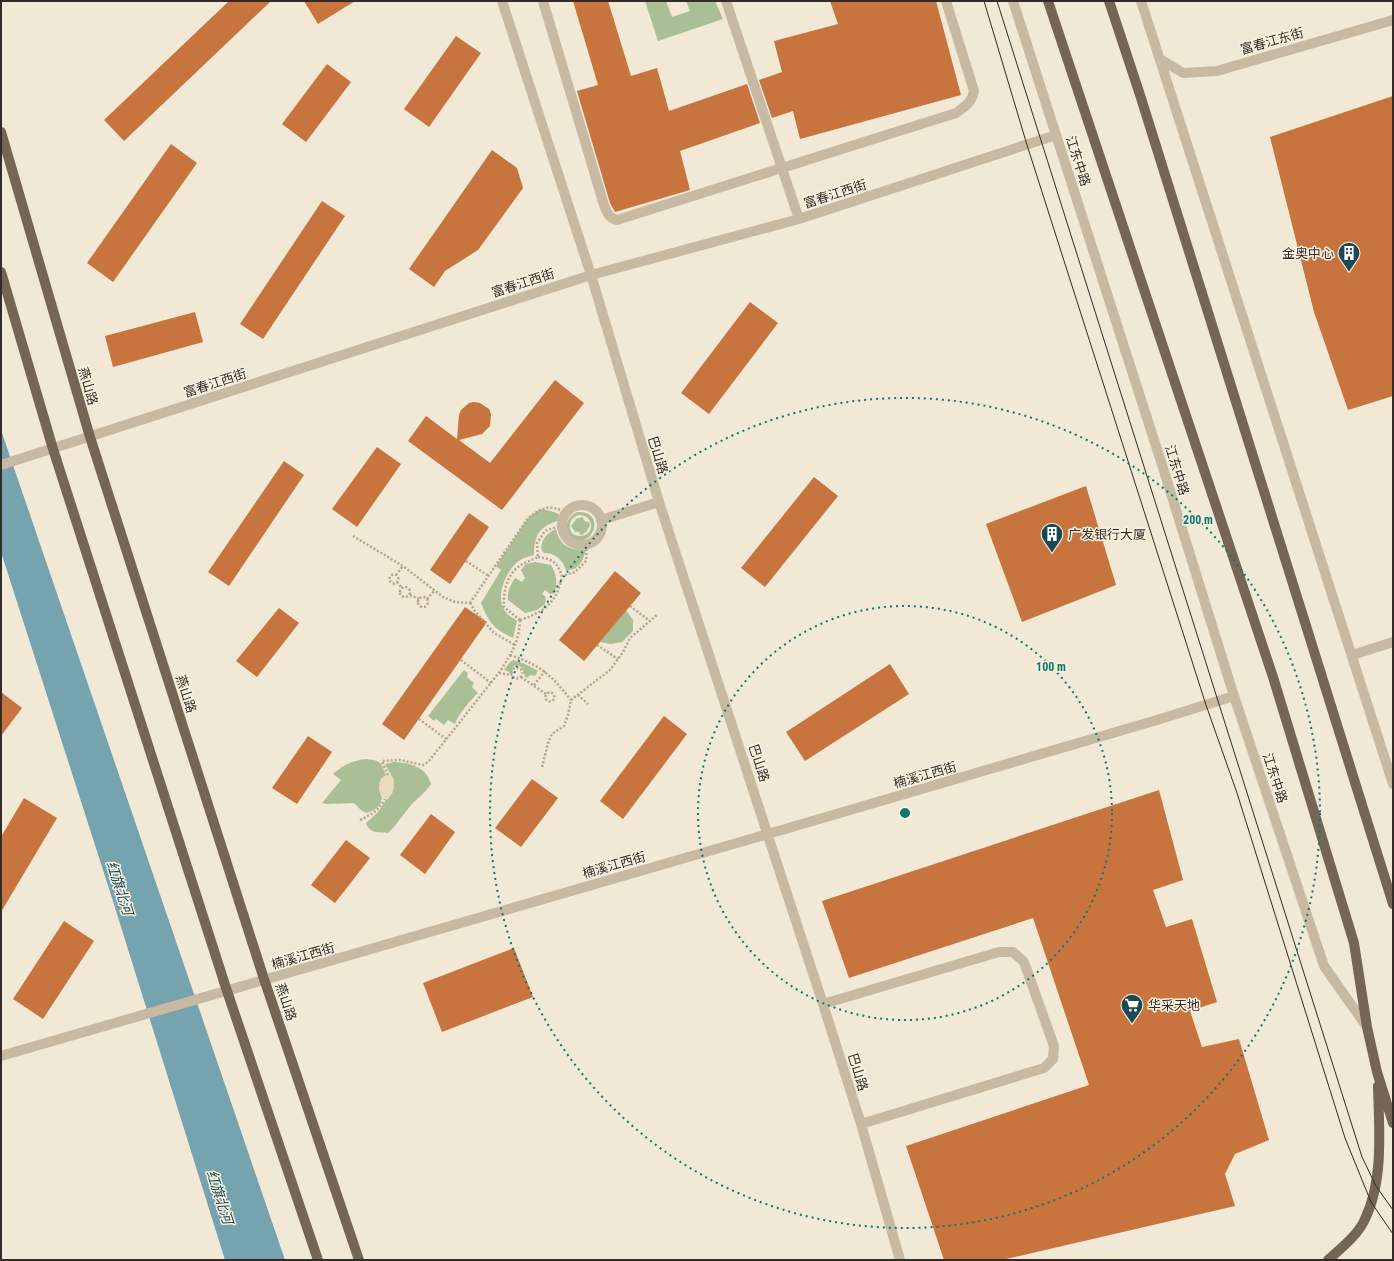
<svg xmlns="http://www.w3.org/2000/svg" width="1394" height="1261" viewBox="0 0 1394 1261" font-family="'Roboto Condensed','Noto Sans SC',sans-serif">
<style>
.green{fill:#abbf96;fill-rule:evenodd}
.plaza{fill:#e9dcbd}
.water{fill:#75a3ae}
.building{fill:#c7743e}
.lines{fill:none;stroke-linecap:round;stroke-linejoin:round}
.path{stroke:#b4a48d;stroke-width:2.5;stroke-dasharray:2 2;stroke-linecap:butt}
.minor{stroke:#c8b9a2;stroke-width:10}
.major{stroke:#756555;stroke-width:10}
.tram{stroke:#332b25;stroke-width:1}
.ring{fill:none;stroke:#0f766e;stroke-width:2;stroke-dasharray:2 4}
.labels{text-anchor:middle;dominant-baseline:central;stroke-width:3;stroke-linejoin:round;paint-order:stroke}
.street-label{font-size:13px;fill:#332b25;stroke:#f9f2e2}
.poi-label{font-size:13px;fill:#332b25;stroke:#f9f2e2;text-anchor:start}
.water-label{font-size:14px;font-style:italic;fill:#1a4854;stroke:#f9f2e2}
.centre{fill:#0f766e;stroke:#f9f2e2;stroke-width:2}
.ring-label{font-size:12px;text-anchor:middle;font-weight:bold;fill:#0f766e;stroke:#f9f2e2;stroke-width:3;stroke-linejoin:round;paint-order:stroke}
</style>
<rect width="100%" height="100%" fill="#f1e8d6"/>
<path class="green" d="M645 1H666L672 17 690 11 686 1H715L723 19 658 41Z
M540 509 551 511 559 514 557 521C539 527 534 536 534 555 531 556 526 557 522 559 507 567 494 596 505 611 507 615 513 618 517 621L513 638C494 629 489 623 481 603L501 570 496 566 528 518Z
M577 512C608 510 592 552 572 537 562 529 567 517 577 512ZM579 515C595 515 595 536 580 536 567 536 566 519 579 515Z
M582 517 584 519 583 520 587 522 589 521 590 525 587 531 582 535 579 534 580 533 577 531 576 533 571 526 576 519Z
M556 529C559 545 570 551 586 550 583 561 578 571 566 570 562 559 555 553 544 553L541 549C542 538 547 533 556 529Z
M535 562 551 565C557 575 557 582 555 593L550 594 545 590 542 594 546 597 545 604 537 610 525 613 508 600C507 592 510 585 515 578L522 582 525 578 521 570 526 564Z
M626 610 633 620V631L622 642 611 644 600 642Z
M513 660 525 664 538 671 535 676 530 675 527 678 525 676 522 668 518 665 514 666 511 673 504 670 510 662Z
M464 670 468 673 467 677 474 683 472 687 478 693C469 702 460 712 455 724L448 720 444 725 436 719 434 721 428 716Z
M367 759C381 761 381 762 386 775L381 779 379 789 382 798 380 805 374 810 367 813 362 811 354 803 327 804 322 803 341 780 333 774C342 765 354 760 367 759Z
M394 762C410 763 426 766 431 784 426 792 419 797 412 804 403 814 397 825 388 833 378 832 370 834 366 823L378 812 386 800 389 798 394 780 385 764Z"/>
<path class="plaza" d="M390 774 394 780V787L392 794 386 800 380 793 379 783 383 777Z"/>
<path class="water" d="M1 430 285 1260H225L112 898 1 552Z"/>
<path class="building" d="M229 1H271L124 141 104 120Z
M304 1H355L318 24Z
M573 1H608L631 76 657 68 669 111 747 84 760 123 680 151 690 190 615 212 610 203 577 91 598 85Z
M830 1H936L961 95 800 139 793 111 772 118 759 80 782 72 774 41 838 24Z
M456 36 481 53 429 127 404 109Z
M327 64 351 82 306 142 282 124Z
M1393 96V396L1348 410 1314 312 1270 137Z
M171 144 197 163 113 282 87 263Z
M492 150 517 168 523 188 478 250 445 271 434 287 409 269Z
M322 201 345 216 263 339 240 324Z
M750 302 778 323 709 414 681 393Z
M195 312 203 342 113 367 105 336Z
M555 380 584 403 502 510 408 441 426 416 457 439 459 415 461 410 469 403 474 402 480 403 489 409 491 414 490 426 482 434 459 440 490 463Z
M377 447 401 464 357 527 332 509Z
M284 461 304 475 229 586 208 572Z
M814 477 838 496 765 587 741 568Z
M1086 486 1116 585 1022 622 986 524Z
M469 513 489 527 450 584 430 570Z
M615 571 641 593 584 661 559 640Z
M465 607 487 622 404 740 382 724Z
M279 608 299 623 257 677 236 661Z
M890 664 909 694 805 761 786 732Z
M1 692 22 708 1 736Z
M664 716 687 734 623 819 600 801Z
M308 736 332 752 297 804 272 788Z
M532 779 558 798 521 847 495 828Z
M1159 790 1183 880 1153 890 1166 927 1192 919 1217 1002 1190 1011 1202 1047 1239 1039 1269 1140 1235 1154 1225 1174 1235 1206 1002 1260H944L906 1146 1089 1085 1033 918 849 978 822 901Z
M24 798 57 818 1 912V837Z
M431 814 455 832 425 874 400 855Z
M346 840 370 858 335 903 311 885Z
M64 921 94 941 43 1019 13 999Z
M514 948 533 997 442 1032 423 983Z"/>
<g class="lines">
<path class="path" d="M353 536 403 566 443 597 455 602 470 603
M538 557C553 559 557 562 562 576
M466 561 489 576
M389.5 579a4.5 4.5 0 1 1 9 0a4.5 4.5 0 1 1-9 0Z
M396 575 403 566
M397 582 402 588
M400 592a5 5 0 1 1 10 0a5 5 0 1 1-10 0Z
M410 595 419 599
M418 602a5 5 0 1 1 10 0a5 5 0 1 1-10 0Z
M427 599 434 591
M470 603 528 518C544 507 549 504 567 513
M470 603 475 611 494 633 515 645
M630 606 650 621
M520 620 504 607C503 592 507 573 521 565 526 562 532 560 538 557L537 543 545 531 562 525
M520 620C544 612 557 603 562 576L575 572 586 561 587 544
M597 645 618 659
M510 655C542 666 550 674 571 700
M461 660 491 683
M511.5 673a5.5 5.5 0 1 1 11 0a5.5 5.5 0 1 1-11 0Z
M499 673 512 675
M521 677 546 694
M534 685 545 671
M545.5 697a4.5 4.5 0 1 1 9 0a4.5 4.5 0 1 1-9 0Z
M578 695 588 704
M419 719 446 739
M542 767 548 743 552 734 564 726 568 715 571 700 610 670 623 652 630 638 658 614
M388 775 382 761 400 760 423 765 429 761 501 670C512 652 519 642 520 620
M360 820C371 815 379 810 385 799"/>
<path class="minor" d="M502 1 591 275 659 502 823 1004 861 1124 900 1260
M543 1 604 205C607 213 609 218 617 220L956 113C965 106 972 103 974 91L946 1
M726 1 799 219
M1013 1 1164 471 1234 696 1324 966 1367 1027
M1141 1 1393 784
M1160 59 1183 73 1217 71 1393 20
M1 465 591 275 799 219 1056 135
M562 525a20 20 0 1 1 40 0a20 20 0 1 1-40 0Z
M601 520 659 502
M1352 655 1393 642
M823 1004 999 952H1013L1024 962 1054 1046 1053 1059 1044 1068 861 1124
M1 1056 768 834 1157 720 1234 696"/>
<path class="major" d="M1048 1 1273 677 1354 943 1367 1027 1377 1072 1393 1123
M1109 1 1141 98 1393 904
M1 132 90 437 264 979 359 1260
M1 272 53 449 227 991 318 1260
M1328 1260C1340 1249 1359 1234 1365 1219 1384 1180 1379 1128 1378 1086"/>
<path class="tram" d="M984 1 1027 145 1206 705 1237 793 1345 1138 1371 1202 1393 1234
M997 1 1362 1157 1376 1186 1393 1210"/>
</g>
<g class="ring">
<circle cx="905" cy="813" r="207"/>
<circle cx="905" cy="813" r="415"/>
</g>
<defs>
<g id="building-pin" transform="scale(1.15)"><path d="M0 17L-7.5 6A9.5 9.5 0 1 1 7.5 6Z" fill="#1a4854" stroke="#f9f2e2"/><path d="M-4-6H4V6H1V3H-1V6H-4ZM-2.5-4.3h1.7v1.8h-1.7ZM.8-4.3h1.7v1.8H.8ZM-2.5-1h1.7V.8h-1.7ZM.8-1h1.7V.8H.8Z" fill="#fff"/></g>
<g id="supermarket-pin" transform="scale(1.15)"><path d="M0 17L-7.5 6A9.5 9.5 0 1 1 7.5 6Z" fill="#1a4854" stroke="#f9f2e2"/><path d="M-6-5.5h2.5l.6 2H6L4.5 2H-2.5L-4.4-4H-6ZM-1.5 3.2a1.3 1.3 0 1 0 .1 0ZM3 3.2a1.3 1.3 0 1 0 .1 0Z" fill="#fff"/></g>
</defs>
<g fill-rule="evenodd">
<use href="#building-pin" x="1349" y="253"/>
<use href="#building-pin" x="1052" y="534"/>
<use href="#supermarket-pin" x="1132" y="1005"/>
</g>
<g class="labels">
<g class="street-label">
<text transform="translate(1272 41) rotate(-16)">富春江东街</text>
<text transform="translate(1078 161) rotate(72)">江东中路</text>
<text transform="translate(835 194) rotate(-18)">富春江西街</text>
<text transform="translate(523 283) rotate(-18)">富春江西街</text>
<text transform="translate(215 383) rotate(-18)">富春江西街</text>
<text transform="translate(88 386) rotate(74)">燕山路</text>
<text transform="translate(658 455) rotate(73)">巴山路</text>
<text transform="translate(1177 470) rotate(73)">江东中路</text>
<text transform="translate(186 694) rotate(72)">燕山路</text>
<text transform="translate(759 763) rotate(72)">巴山路</text>
<text transform="translate(925 775) rotate(-16)">楠溪江西街</text>
<text transform="translate(1275 778) rotate(72)">江东中路</text>
<text transform="translate(614 865) rotate(-16)">楠溪江西街</text>
<text transform="translate(303 956) rotate(-16)">楠溪江西街</text>
<text transform="translate(286 1002) rotate(71)">燕山路</text>
<text transform="translate(858 1072) rotate(73)">巴山路</text>
</g>
<g class="poi-label">
<text x="1334" y="253" text-anchor="end">金奥中心</text>
<text x="1068" y="534">广发银行大厦</text>
<text x="1148" y="1005">华采天地</text>
</g>
<g class="water-label">
<text transform="translate(120 888) rotate(72)">红旗北河</text>
<text transform="translate(220 1197) rotate(72)">红旗北河</text>
</g>
</g>
<circle cx="905" cy="813" r="6" class="centre"/>
<g class="ring-label">
<text x="1198" y="524">200 m</text>
<text x="1051" y="671">100 m</text>
</g>
<rect width="1394" height="1261" fill="none" stroke="#332b25" stroke-width="4"/>
</svg>
